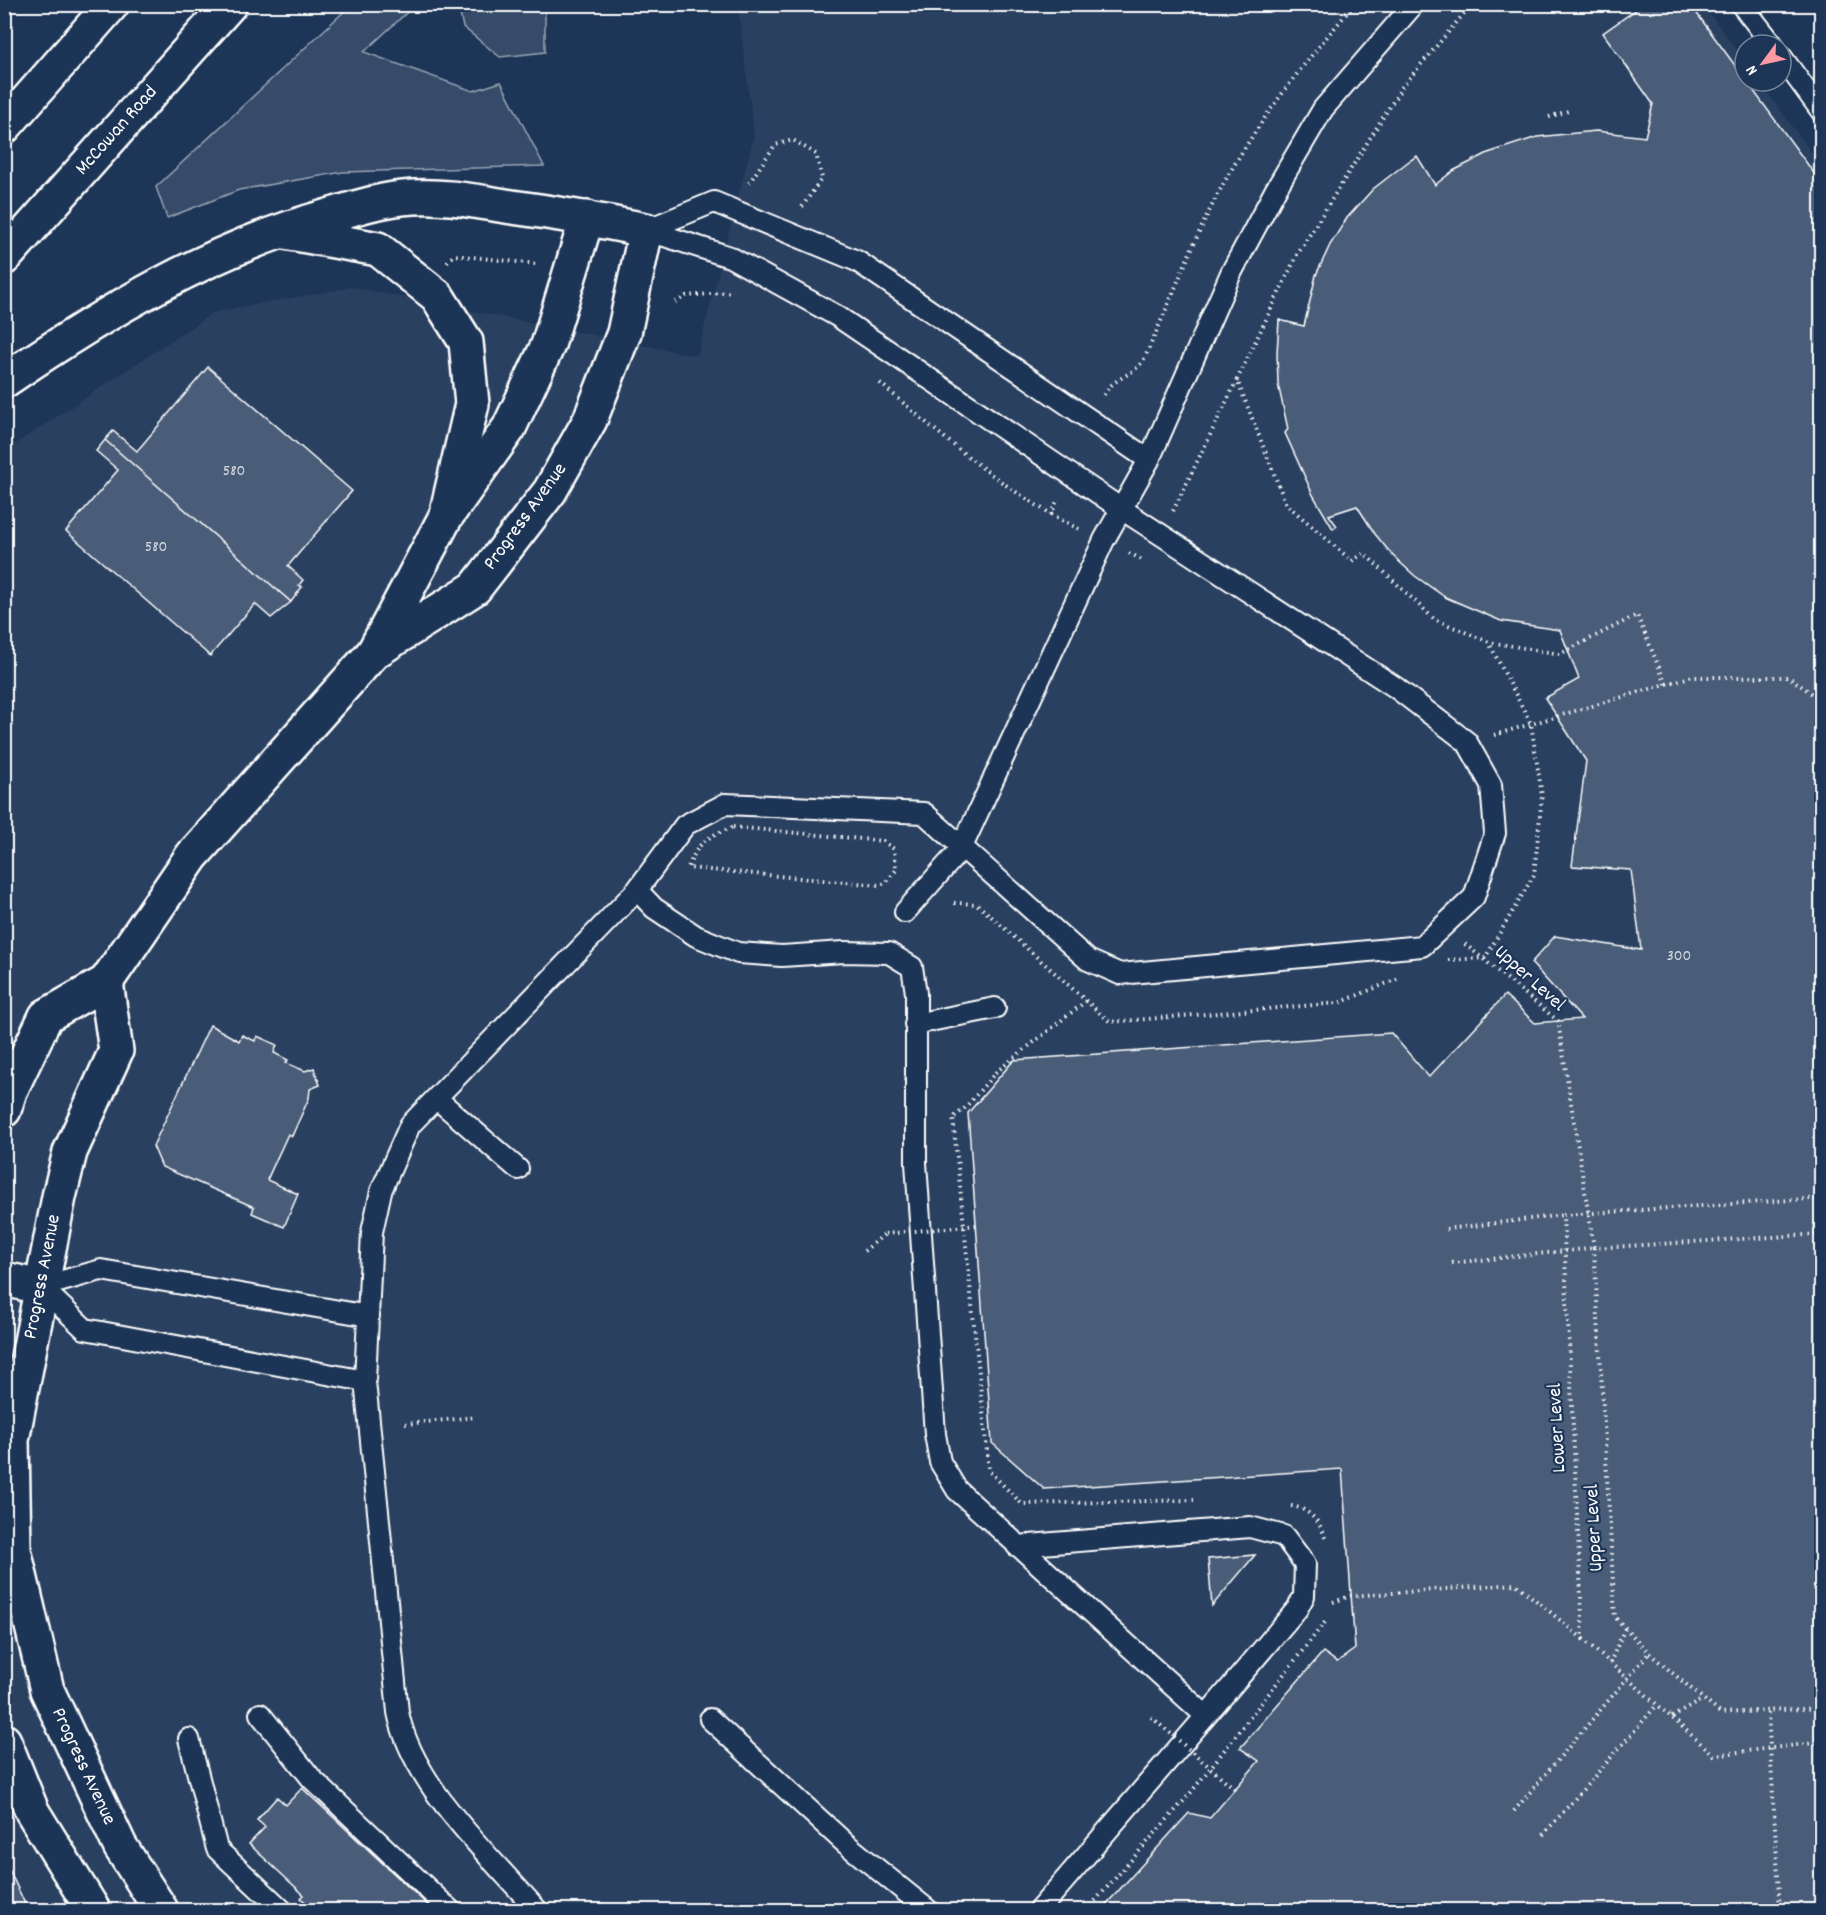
<svg xmlns="http://www.w3.org/2000/svg" width="1826" height="1915" viewBox="0 0 1826 1915" font-family="Dekko,sans-serif">
<style>
.built{fill:#2a4161}
.green{fill:#364b69;stroke:#9aa5b4;stroke-width:1.5}
.building{fill:#4a5d79;stroke:#fff;stroke-width:1.5}
.lines{fill:none;stroke-linecap:round;stroke-linejoin:round}
.lane-casing{stroke:#fff;stroke-width:24}
.secondary-casing{stroke:#fff;stroke-width:38}
.path{stroke:#fff;stroke-width:4;stroke-dasharray:1.5 4.5;stroke-linecap:butt}
.lane{stroke:#1d3557;stroke-width:20}
.secondary{stroke:#1d3557;stroke-width:33}
.path-bridge{stroke:#fff;stroke-width:4;stroke-dasharray:1.5 4.5;stroke-linecap:butt}
.labels{text-anchor:middle;dominant-baseline:central;stroke-width:4.5;stroke-linejoin:round;paint-order:stroke}
.number-label{font-size:16px;fill:#d2d6de}
.street-label{font-size:20px;fill:#fff;stroke:#1d3557}
</style>
<rect width="100%" height="100%" fill="#1d3557"/>
<filter id="ink" filterUnits="userSpaceOnUse"><feTurbulence type="fractalNoise" baseFrequency=".0167" numOctaves="2"/><feDisplacementMap in="SourceGraphic" scale="12" xChannelSelector="R" yChannelSelector="G"/><feConvolveMatrix kernelMatrix="1 2 1 2 8 2 1 2 1" color-interpolation-filters="sRGB"/></filter>
<g filter="url(#ink)">
<path class="built" d="M738 5H1703L1745 61V81H1759L1821 166V1910H5V451L214 312 352 287 697 356 754 136Z"/>
<path class="green" d="M351 5H415L364 52 473 91 501 82 544 166 343 172 239 190 167 218 156 187Z
M458 5H545V52L500 57 463 27Z"/>
<path class="building" d="M1644 4H1690L1822 184V1910H1101L1189 1813 1210 1818 1259 1761 1240 1748 1323 1652 1337 1662 1355 1649 1342 1469 1044 1489 992 1443 968 1113 1014 1060 1391 1033 1429 1077 1505 995 1535 1023 1582 1019 1531 963 1555 936 1641 950 1631 870 1572 866 1586 761 1545 698 1579 679 1560 630 1501 621 1445 597 1415 576 1393 556 1375 534 1357 506 1329 515 1337 526 1333 529 1313 495 1285 433 1288 429 1278 384 1277 353 1279 320 1304 326 1316 275 1330 245 1347 218 1373 189 1409 161 1417 156 1435 185 1453 171 1488 153 1537 137 1596 131 1645 137 1653 104 1603 33Z
M208 367 352 491 288 566 303 580 299 585 302 587 291 602 105 440 113 431 137 451Z
M105 440 291 602 271 618 255 604 210 656 66 531 118 470 96 451Z
M210 1025 239 1041 242 1035 255 1041 257 1036 277 1045 274 1053 288 1060 286 1063 305 1071 314 1068 320 1085 310 1089 309 1098 292 1136 288 1134 267 1180 298 1194 284 1227 252 1213 254 1207 162 1167 153 1146Z
M1255 1555 1212 1606 1208 1559Z
M302 1788 433 1910 313 1909 301 1898 304 1895 249 1844 265 1827 257 1820 277 1797 286 1805Z
M4 1859 28 1910H4Z"/>
<g class="lines">
<g class="lane-casing">
<path id="lane" d="M1741 4 1773 45
M1781 56 1822 112
M646 230 714 202 857 261 1149 460
M637 890 654 908 696 936 738 953 782 956 844 952 889 953 912 967 916 993V1163L935 1434 940 1462 957 1490 1206 1716 1297 1609 1304 1596 1305 1564 1284 1536 1250 1527 1017 1546
M905 912 961 849 1104 540 1149 460 1231 273 1276 189 1323 109 1414 4
M915 1024 995 1008
M436 1098 518 1169
M41 1287 85 1329 365 1381
M41 1287 101 1270 369 1316
M260 1714 312 1779 450 1910
M710 1719 845 1843 928 1910
M189 1739 217 1849 282 1910
M537 1910C489 1855 412 1785 398 1712L365 1381 372 1232 381 1191 410 1125 637 890 685 825 725 804 924 813 1088 960 1120 974 1422 946 1474 897 1495 833 1491 785 1467 742 1395 687 1120 508 837 316 730 257 646 230
M1039 1910 1206 1716"/>
</g>
<g class="secondary-casing">
<g id="secondary">
<path d="M4 127 112 4"/>
<path d="M285 232 378 249 437 296 466 342 472 404 448 507"/>
<path id="s1" d="M4 258 230 4"/>
<path d="M4 381C105 312 208 250 325 217 355 208 382 199 413 197 447 195 479 202 512 207 557 213 602 221 646 230L624 333 590 420 550 491 475 588 374 652"/>
<path id="s2" d="M106 982 116 1051 70 1152 59 1197 12 1440 14 1550 47 1690 120 1846 161 1910"/>
<path d="M4 1110 10 1091 46 1016 106 982 192 856 374 652 445 518 509 428 548 345 587 218"/>
<path d="M4 1279 41 1287"/>
<path d="M4 1741 32 1811 93 1910"/>
</g>
</g>
<path class="path" d="M1472 4 1402 87 1297 255 1237 380 1286 504 1352 561 1364 553 1434 619 1489 642 1560 654 1637 615 1666 684
M1549 117 1568 111
M749 183 775 145 793 140 816 154 822 178 802 207
M447 262 454 255 536 264
M675 302 686 296 733 292
M880 383C942 436 1006 493 1079 529
M1104 395C1111 378 1136 375 1144 359 1172 300 1193 238 1225 181 1261 117 1307 59 1355 4
M1173 511 1237 380
M1051 515 1057 501
M1129 553 1144 561
M1494 735 1690 677H1789L1822 701
M733 827 883 841 894 849 896 870 886 883 879 885 688 868C698 842 706 837 733 827Z
M954 903 977 904 1110 1022 1339 1003 1397 979
M1448 960 1485 958 1534 875 1542 796 1531 724 1489 643
M1086 1001 996 1072 964 1109 953 1118 989 1471 1022 1504 1194 1500
M1822 1198 1563 1215 1583 1639 1714 1755 1822 1742
M1446 1229 1563 1215
M1822 1234 1594 1248 1615 1617 1649 1653 1720 1713 1822 1708
M864 1251 885 1234
M1452 1263 1594 1248 1558 1021 1465 944
M405 1424 476 1417
M1291 1506C1309 1508 1323 1524 1326 1542
M1333 1602 1351 1596 1516 1584 1583 1639
M1610 1663 1625 1628
M1768 1713 1780 1910
M1151 1717 1156 1721
M1672 1717 1703 1699
M1514 1811 1649 1653
M1543 1835 1657 1705
M1087 1910 1189 1795 1325 1622"/>
<use href="#lane" class="lane"/>
<use href="#secondary" class="secondary"/>
<path class="path-bridge" d="M885 1234 977 1225
M1156 1721 1235 1789"/>
</g>
</g>
<g class="labels">
<g class="number-label">
<text x="234" y="471">580</text>
<text x="156" y="547">580</text>
<text x="1679" y="956">300</text>
</g>
<g class="street-label">
<text stroke="none"><textPath href="#s1" startOffset="170">McCowan Road</textPath></text>
<text transform="translate(526 517) rotate(-54)">Progress Avenue</text>
<text transform="translate(1529 979) rotate(42)">Upper Level</text>
<text transform="translate(43 1277) rotate(-79)">Progress Avenue</text>
<text transform="translate(1558 1428) rotate(-93)">Lower Level</text>
<text transform="translate(1595 1528) rotate(-93)">Upper Level</text>
<text stroke="none"><textPath href="#s2" startOffset="813">Progress Avenue</textPath></text>
</g>
</g>
<rect width="1826" height="1915" fill="none" stroke="#1d3557" stroke-width="24"/>
<rect x="12" y="12" width="1802" height="1891" fill="none" stroke="#fff" stroke-width="2" filter="url(#ink)"/>
<g transform="translate(1763 63) rotate(237)"><circle r="28" fill="#1d3557" stroke="#77869a" stroke-width="1.5"/>
<path d="M0-4.5L10 22L0 15L-10 22Z" fill="#ff9aa2"/>
<text y="-9" font-size="16" font-weight="bold" text-anchor="middle" fill="#ffffff">N</text>
</g>
</svg>
